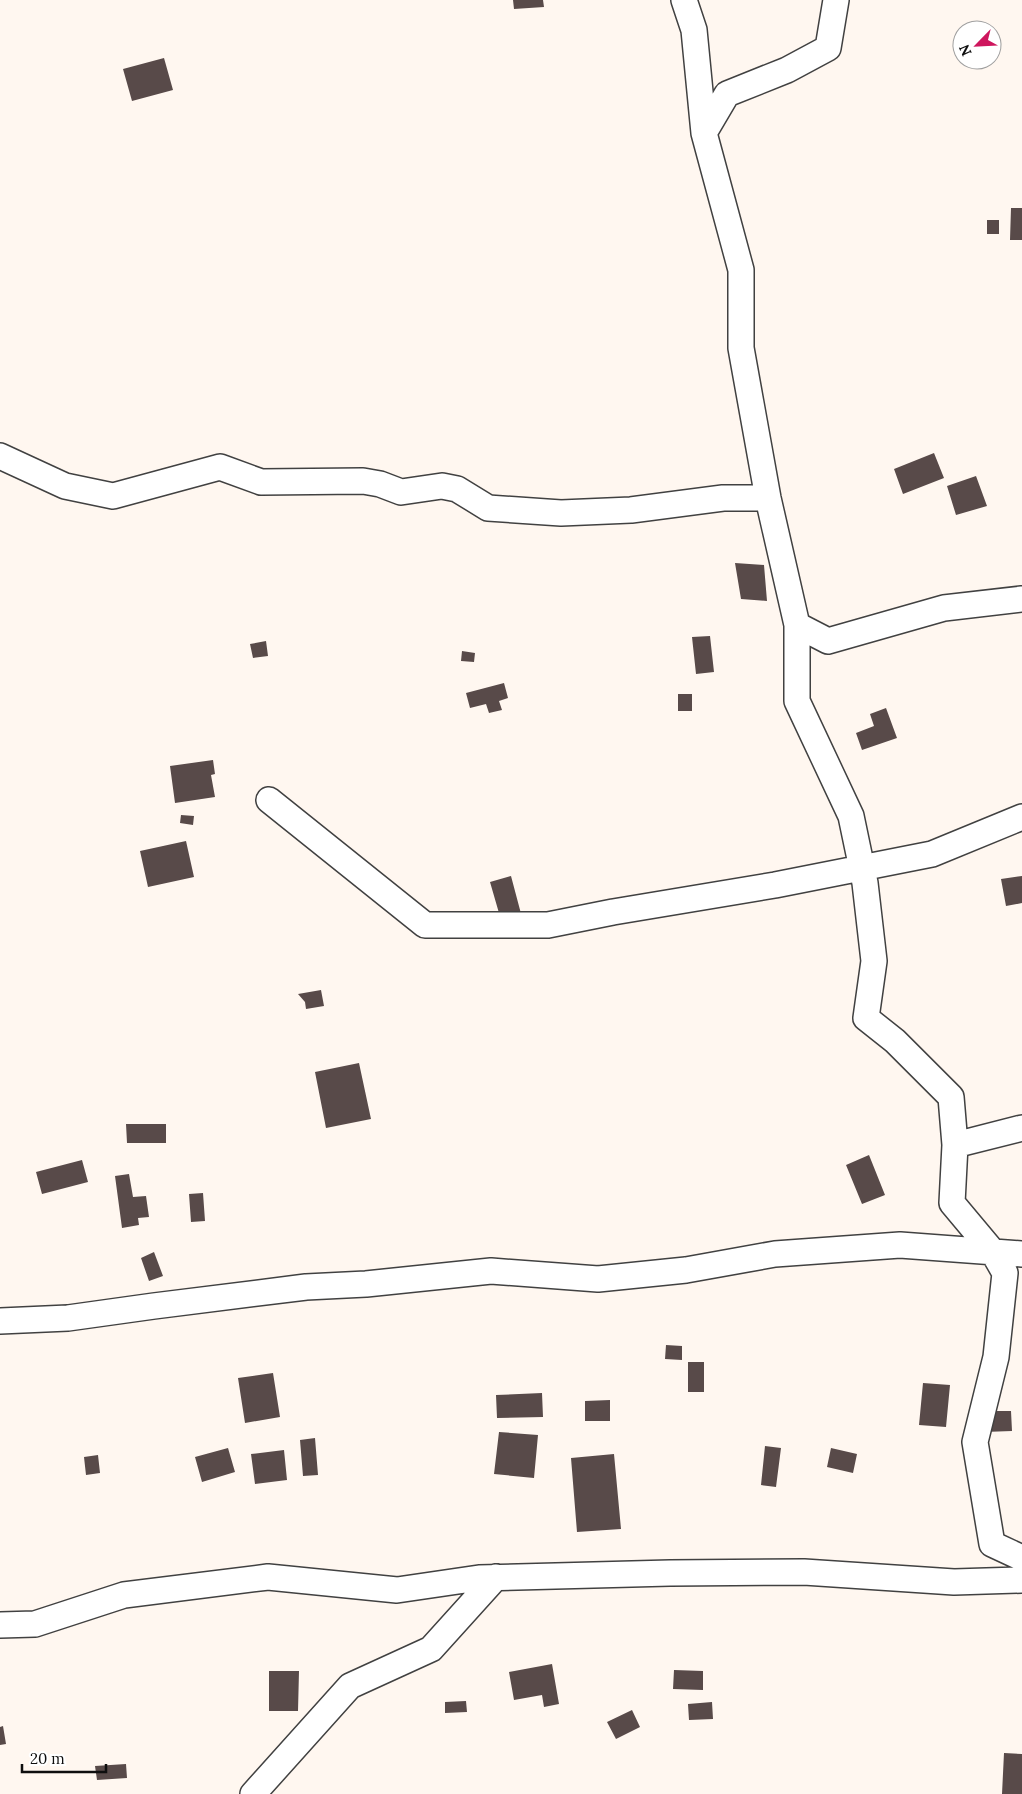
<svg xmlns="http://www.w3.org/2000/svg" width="1022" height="1794" viewBox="0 0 1022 1794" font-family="Lora,serif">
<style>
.building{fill:#584a49}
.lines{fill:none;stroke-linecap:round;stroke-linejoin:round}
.minor-casing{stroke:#414141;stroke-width:28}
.minor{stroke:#fff;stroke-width:25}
</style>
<rect width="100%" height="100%" fill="#fff7f0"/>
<path class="building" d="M513 0H543L544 7 514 9Z
M164 58 173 90 132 101 123 69Z
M1011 208H1022V240H1010Z
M987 220H999V234H987Z
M934 453 944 478 903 494 894 469Z
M976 476 987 506 956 515 947 486Z
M735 563 764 565 767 601 741 599Z
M710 636 714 672 696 674 692 637Z
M266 641 268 656 253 658 250 644Z
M462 651 475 653 474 662 461 661Z
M504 683 508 698 499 701 502 710 489 713 486 704 470 708 466 693Z
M678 694H692V711H678Z
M886 708 897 738 862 750 856 733 874 726 870 714Z
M213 760 215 774 211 775 215 797 175 803 170 766Z
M181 815 194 816 193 825 180 823Z
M186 841 194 877 148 887 140 851Z
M511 876 524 925 501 920 490 882Z
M1022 876V903L1006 906 1001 879Z
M321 990 324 1006 306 1009 305 1002 298 994Z
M359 1063 371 1119 326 1128 315 1072Z
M126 1124H166V1143H127Z
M869 1155 885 1195 862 1204 846 1165Z
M82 1160 88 1182 42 1194 36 1172Z
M129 1174 133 1197 146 1196 149 1217 138 1218 139 1225 122 1228 115 1176Z
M203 1193 205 1221 191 1222 189 1194Z
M154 1252 163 1276 149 1281 141 1258Z
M666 1345 682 1346V1360L665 1359Z
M688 1362H704V1392H688Z
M273 1373 280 1417 245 1423 238 1378Z
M923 1383 950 1385 946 1427 919 1425Z
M542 1393 543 1417 497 1418 496 1395Z
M610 1400V1421H585V1401Z
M984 1411H1011L1012 1431 984 1432Z
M499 1432 538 1435 534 1478 494 1474Z
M315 1438 318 1475 303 1476 300 1440Z
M765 1446 781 1448 776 1487 761 1485Z
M228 1448 235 1472 202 1482 195 1457Z
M831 1448 857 1454 853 1473 827 1467Z
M284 1450 287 1480 255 1484 251 1454Z
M614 1454 621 1529 577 1532 571 1458Z
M98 1455 100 1473 86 1475 84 1457Z
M552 1664 559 1704 544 1707 542 1695 514 1700 509 1672Z
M674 1670 703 1671V1690L673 1689Z
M269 1671H299L298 1711H269Z
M466 1701 467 1712 445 1713V1702Z
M712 1702 713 1719 689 1720 688 1704Z
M632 1710 640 1727 616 1739 607 1722Z
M3 1726 6 1744 0 1745V1727Z
M1004 1753 1022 1754V1794H1002Z
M126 1764 127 1778 97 1780 95 1766Z"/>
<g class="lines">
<g class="minor-casing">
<path id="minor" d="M684 0 694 30 704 133 741 270V348L768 498 797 625V701L851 816 865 883 874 961 866 1018 895 1041 951 1097 955 1145 952 1203 993 1252 1005 1273 996 1357 975 1442 992 1544 1022 1558
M704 133 727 94 787 70 828 48 836 0
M0 456 65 486 113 496 220 467 261 482 363 481 380 484 401 492 442 486 457 489 488 508 561 513 631 510 723 498H768
M797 625 828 641 944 608 1022 599
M269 800 425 925H548L613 912 775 885 932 854 1022 817
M955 1145 1022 1128
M0 1321 68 1318 154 1306 306 1287 366 1284 491 1271 598 1279 686 1270 775 1254 900 1245 1022 1254
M0 1625 35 1624 124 1595 268 1577 397 1590 479 1578 670 1573 804 1572 954 1582 1022 1580
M253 1794 350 1686 431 1649 496 1577"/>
</g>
<use href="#minor" class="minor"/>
</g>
<g transform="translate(977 45) rotate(246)"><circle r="24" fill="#ffffff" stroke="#9f9f9f"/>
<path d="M0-4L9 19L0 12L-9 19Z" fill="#ce165d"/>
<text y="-8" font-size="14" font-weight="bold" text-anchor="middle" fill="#0e0e0e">N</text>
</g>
<path d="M22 1764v8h84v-8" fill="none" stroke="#0e0e0e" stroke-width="2.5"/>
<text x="30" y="1764" font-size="15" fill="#0e0e0e" stroke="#ffffff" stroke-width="4" paint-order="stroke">20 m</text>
</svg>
